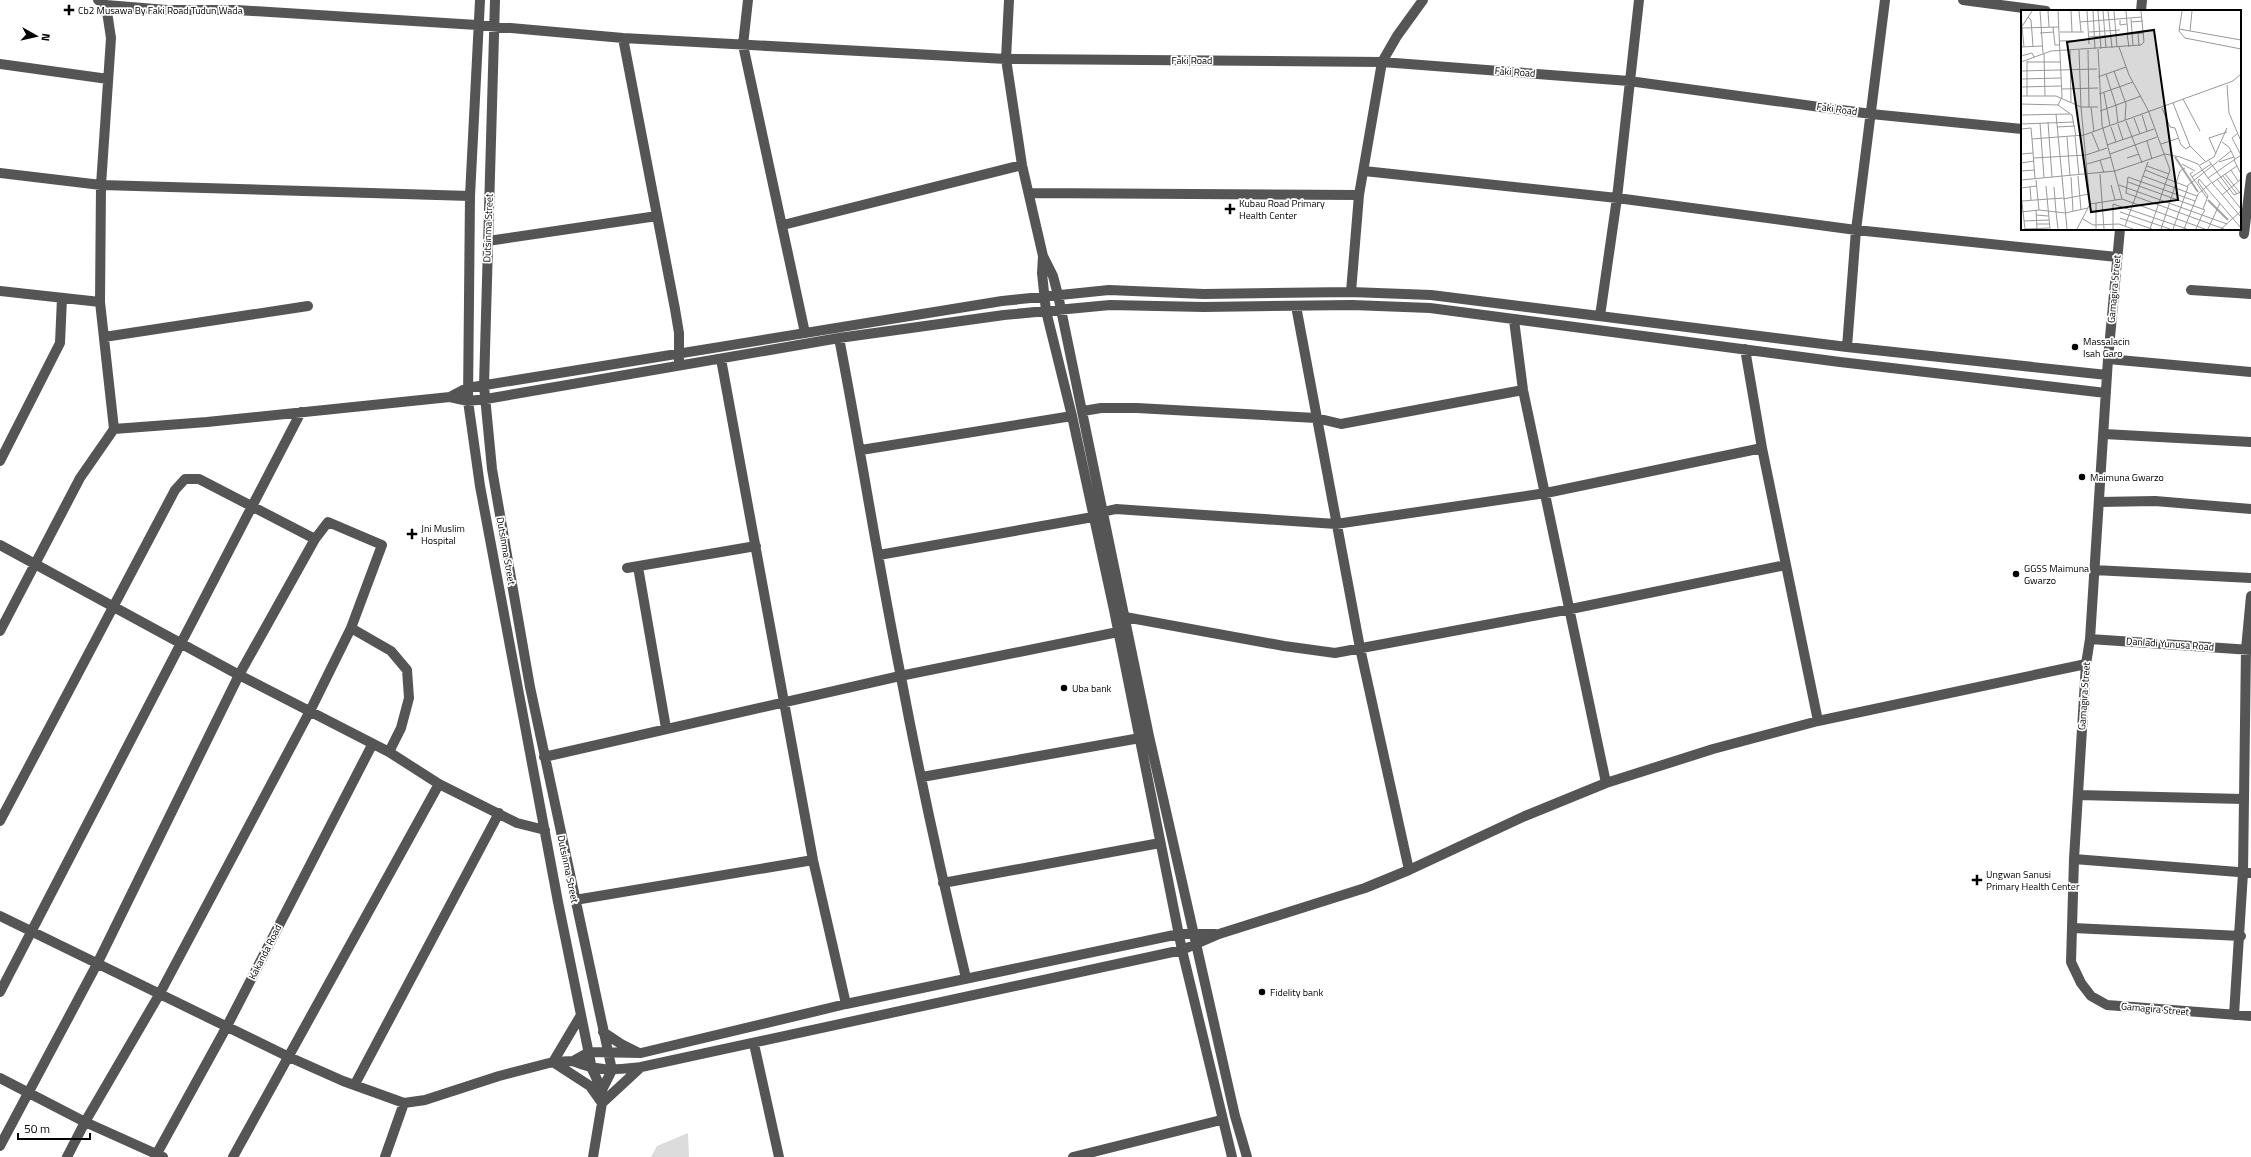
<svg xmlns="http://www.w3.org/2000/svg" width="2251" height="1157" viewBox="0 0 2251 1157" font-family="'Titillium Web',sans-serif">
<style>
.green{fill:#dcdcdc}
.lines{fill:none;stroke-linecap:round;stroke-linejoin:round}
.minor{stroke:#555;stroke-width:10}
.poi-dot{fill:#000;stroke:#fff;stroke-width:1.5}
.labels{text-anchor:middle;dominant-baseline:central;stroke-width:3.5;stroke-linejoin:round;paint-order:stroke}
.poi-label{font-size:10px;fill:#000;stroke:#fff;text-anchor:start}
.street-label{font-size:10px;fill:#000;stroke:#fff}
.inset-river{fill:none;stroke:#a3a3a3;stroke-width:2}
.inset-road{fill:none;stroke:#999;stroke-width:1}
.view{fill:#000;fill-opacity:0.15;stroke:#000;stroke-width:2}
.inset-edge{fill:none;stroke:#000;stroke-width:2}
</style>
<rect width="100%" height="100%" fill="#fff"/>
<path class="green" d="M688 1133 689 1157H651L657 1146Z"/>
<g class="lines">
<path class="minor" d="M98 0 106 5 111 38 101 185 100 302 114 429
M480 0 470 196 468 401 480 486 558 902 592 1069 602 1090V1103L593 1157
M495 0 484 386 492 469 530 687 612 1070 602 1090
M748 0 743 45 805 333
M1009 0 1006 59 1022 165 1043 256 1042 273 1046 311 1072 416 1114 610 1182 950 1232 1157
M1963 0 2046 11
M106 5 167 10H237L477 25 623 38 1006 59 1382 62 1629 81 1871 114 2022 129
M2141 11 2142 0
M623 38 675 309 679 333V361
M0 64 108 79
M1364 171 1617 198 1856 230 2117 257
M0 173 101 185 470 196
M1030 193 1359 195
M783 225 1022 165
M2120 229 2108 359 2090 639 2086 664 2074 859 2071 962 2081 983 2091 996 2107 1005 2251 1016
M2244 234 2251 177
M488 241 657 216
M1043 256 1053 276 1058 295 1149 736 1235 1116 1247 1157
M2191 290 2251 294
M0 291 100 302
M1351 292 1359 195 1382 62 1397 36 1423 0
M1296 306 1360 648 1409 870
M1600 316 1617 198 1639 0
M1514 320 1523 390 1606 783
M104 337 308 306
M839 338C861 451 878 564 901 677 920 778 942 878 966 978
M1847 347 1856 230 1885 0
M1745 349 1762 448 1818 721
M721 359 813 860 846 1004
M2108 359 2251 372
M450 397 467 388 1002 301 1109 290 1204 294 1351 292 1431 295 1847 347 2107 375
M1083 411 1101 408H1137L1316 418 1341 424 1523 390
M2104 434 2251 442
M861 450 1072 416
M0 461 60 343 62 298
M2099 502 2155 501 2251 509
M1103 512 1116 509 1336 524 1546 493 1762 448
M0 545 239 675 389 752 439 784 517 823 545 830
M879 555 1093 517
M638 567 666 728
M627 568 756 546
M2094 570 2251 578
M1125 617 1284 646 1335 653 1571 609 1786 565
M351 628 391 651 407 670 409 698 401 728 389 752
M0 631 80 478 114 429 207 422 450 397 468 401 486 399 839 338 1004 315 1110 305 1204 307 1352 305 1430 308 1840 362 2106 393
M2090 639 2251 650
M544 757 900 676 1118 632
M922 777 1140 738
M2078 795 2243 799
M0 821 175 490 185 479H199L315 539 328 522 382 545 351 628 310 711 159 995 85 1122 67 1157
M2074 859 2251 873
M943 883 1160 843
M575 900 813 860
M0 916 289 1057 343 1081 404 1103 425 1100 499 1076 553 1062 573 1061 589 1052 641 1053 846 1004 1179 934H1215
M2073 928 2241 936
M0 992 301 412
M581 1015 553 1062 590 1086 602 1103 641 1067
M2234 1015 2243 873 2246 649 2251 596
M603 1032 621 1044 637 1052
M754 1044 779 1157
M573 1061C600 1072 613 1070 641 1067L1182 950 1219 934 1365 888 1409 870 1525 816 1606 783 1713 749 1818 721 2086 664
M0 1078 85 1122 163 1157
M355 1084 499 813
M0 1146 97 964 239 675 315 539
M155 1157 226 1028 372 745
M233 1157 439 784
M385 1157 404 1103
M1073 1157 1221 1120"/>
</g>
<g class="poi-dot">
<path d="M67 4h4v4h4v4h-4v4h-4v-4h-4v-4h4z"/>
<path d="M1228 203h4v4h4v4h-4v4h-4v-4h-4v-4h4z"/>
<circle cx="2075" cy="347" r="4"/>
<circle cx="2082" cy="477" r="4"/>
<path d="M410 528h4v4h4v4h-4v4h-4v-4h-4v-4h4z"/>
<circle cx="2016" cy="574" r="4"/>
<circle cx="1064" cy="688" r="4"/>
<path d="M1975 874h4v4h4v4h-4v4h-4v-4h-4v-4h4z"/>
<circle cx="1262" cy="992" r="4"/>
</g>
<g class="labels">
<g class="poi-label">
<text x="78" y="10">Cb2 Musawa By Faki Road Tudun Wada</text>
<text x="1239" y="203">Kubau Road Primary<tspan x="1239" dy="12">Health Center</tspan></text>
<text x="2083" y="341">Massalacin<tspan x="2083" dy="12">Isah Garo</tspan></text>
<text x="2090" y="477">Maimuna Gwarzo</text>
<text x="421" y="528">Jni Muslim<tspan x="421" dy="12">Hospital</tspan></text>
<text x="2024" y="568">GGSS Maimuna<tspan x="2024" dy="12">Gwarzo</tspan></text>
<text x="1072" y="688">Uba bank</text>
<text x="1986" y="874">Ungwan Sanusi<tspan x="1986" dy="12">Primary Health Center</tspan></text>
<text x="1270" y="992">Fidelity bank</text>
</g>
<g class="street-label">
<text x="1192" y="60">Faki Road</text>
<text transform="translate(1515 72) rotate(4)">Faki Road</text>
<text transform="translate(1837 109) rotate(8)">Faki Road</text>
<text transform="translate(488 228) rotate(-88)">Dutsinma Street</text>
<text transform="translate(2114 289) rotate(-85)">Gamagira Street</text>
<text transform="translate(506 551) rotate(80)">Dutsinma Street</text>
<text transform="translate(2170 644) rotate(4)">Danladi Yunusa Road</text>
<text transform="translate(2084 696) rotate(-86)">Gamagira Street</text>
<text transform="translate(568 869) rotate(78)">Dutsinma Street</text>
<text transform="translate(265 952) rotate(-63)">Kakanda Road</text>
<text transform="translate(2155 1009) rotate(5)">Gamagira Street</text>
</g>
</g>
<g transform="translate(2021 10)">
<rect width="220" height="220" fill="#fff"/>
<path class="inset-river" d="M154 147 177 182M187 190 207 210"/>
<path class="inset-road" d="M0 1 1 15M19 1 22 43M27 1 28 17M50 1 51 22M58 1 60 22M66 1 68 34M72 1 74 39M77 1 80 39M82 1 85 38M87 1 91 38M93 1 96 37M105 1 107 24M161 1 158 21 164 28 220 39M7 7 10 10 12 36M110 9 112 36M99 10V15L106 14M59 12 121 7M110 12 122 11M1 17 3 37M32 17 34 35H39M0 18 11 1M1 18 38 17M158 19 220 30M169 21 171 1M39 22H63M68 22 99 20M19 23 33 22M117 23 118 36M106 24 108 37M68 27 123 23M39 31 64 30M0 37 21 36M98 37 108 65 127 100M77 39 81 115 101 189 184 219M49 40 50 92M58 40 60 97 69 194M67 40 68 97M23 43 24 86M0 46 11 43 13 47M6 51V86M0 52 30 41 120 35 123 32 120 1M6 52H40M0 61 76 59M93 61 105 94 104 110M85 64 95 96 97 113M77 67 105 57M0 69 40 68M206 75 208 103 220 131M0 77 40 76M41 79 77 78M83 83 89 116M78 84 112 72M0 86H35L60 97H77M162 89 179 121M152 93 169 136 185 152M0 94 37 95 51 105 55 126M37 95 41 87 37 1M70 97 73 122M141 98 149 117 154 118 160 135 165 139 169 136M127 100 149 160 129 219M79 101 120 86M35 104 46 219M0 105 49 104M121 105 126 121M113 108 119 124M105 111 121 153M27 112 31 167M19 113 23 168M0 114 53 112M97 114 102 130M36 117 54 116M90 117 95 132M0 119 10 118 11 129 63 125 212 71 220 64M71 123 78 140M216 124 211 128 220 145M54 126 58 165M46 127 49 166M11 129 14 169M126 131 131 149M201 132 208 137 214 149M140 134 158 128M86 135 133 119M0 144 12 143M89 144 136 127M195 144 188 128 206 122M13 148 65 145 86 138M106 148 118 144M79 150 83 163M213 150 220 164M188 151 213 185 220 182M198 152 213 147M0 153 13 151M66 154 90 147M161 154 174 161M179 155 193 147 206 118M126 156 148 164M124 160 167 177 152 219M210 160 217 171M0 161 14 160M172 162 169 164 186 188M79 164 83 219M204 164 219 183M57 166 60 200M122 166 176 186M202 166 216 184M50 167 52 201M171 167 190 154M187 168 220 207M196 169 220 199M0 170 94 161 144 144 159 147 177 154 187 168 220 145M15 170 18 200M107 172 184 200 181 205M191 173 216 156M90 175 94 190M98 175 206 214M25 176 29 219M166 176 210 141M9 177 10 190M33 177 35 202M0 178 16 176M0 184 4 219M201 185 220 169M42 189 68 184M1 191 42 188M174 191 107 167 105 183 203 219M75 193V219M92 194 166 219M92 194V219M182 199 187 186 177 172 178 169 220 218M15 200 16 219M0 202 18 200 44 203 67 198M35 202 37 219M99 202 149 219M15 205 27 206M99 208 131 219M62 209 72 215 98 214 112 219M3 211 28 210M15 214H28M104 216 127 152M4 219 28 218M56 219 69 194 101 189M140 219 159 161 164 158M163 219 177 184 190 173M175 219 181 205M187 219 199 193M200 219 220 201"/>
<path class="view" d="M133 20 157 190 70 202 46 32Z"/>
<rect width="220" height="220" class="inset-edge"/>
</g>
<g transform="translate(36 36) rotate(98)" stroke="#ffffff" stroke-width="3" paint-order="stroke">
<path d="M0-3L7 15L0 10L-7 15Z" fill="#000000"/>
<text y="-6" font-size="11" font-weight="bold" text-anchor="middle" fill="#000000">N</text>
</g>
<path d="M18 1133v6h72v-6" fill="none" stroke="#000000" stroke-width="2"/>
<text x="24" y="1133" font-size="12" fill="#000000" stroke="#ffffff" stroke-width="3" paint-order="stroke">50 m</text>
</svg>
